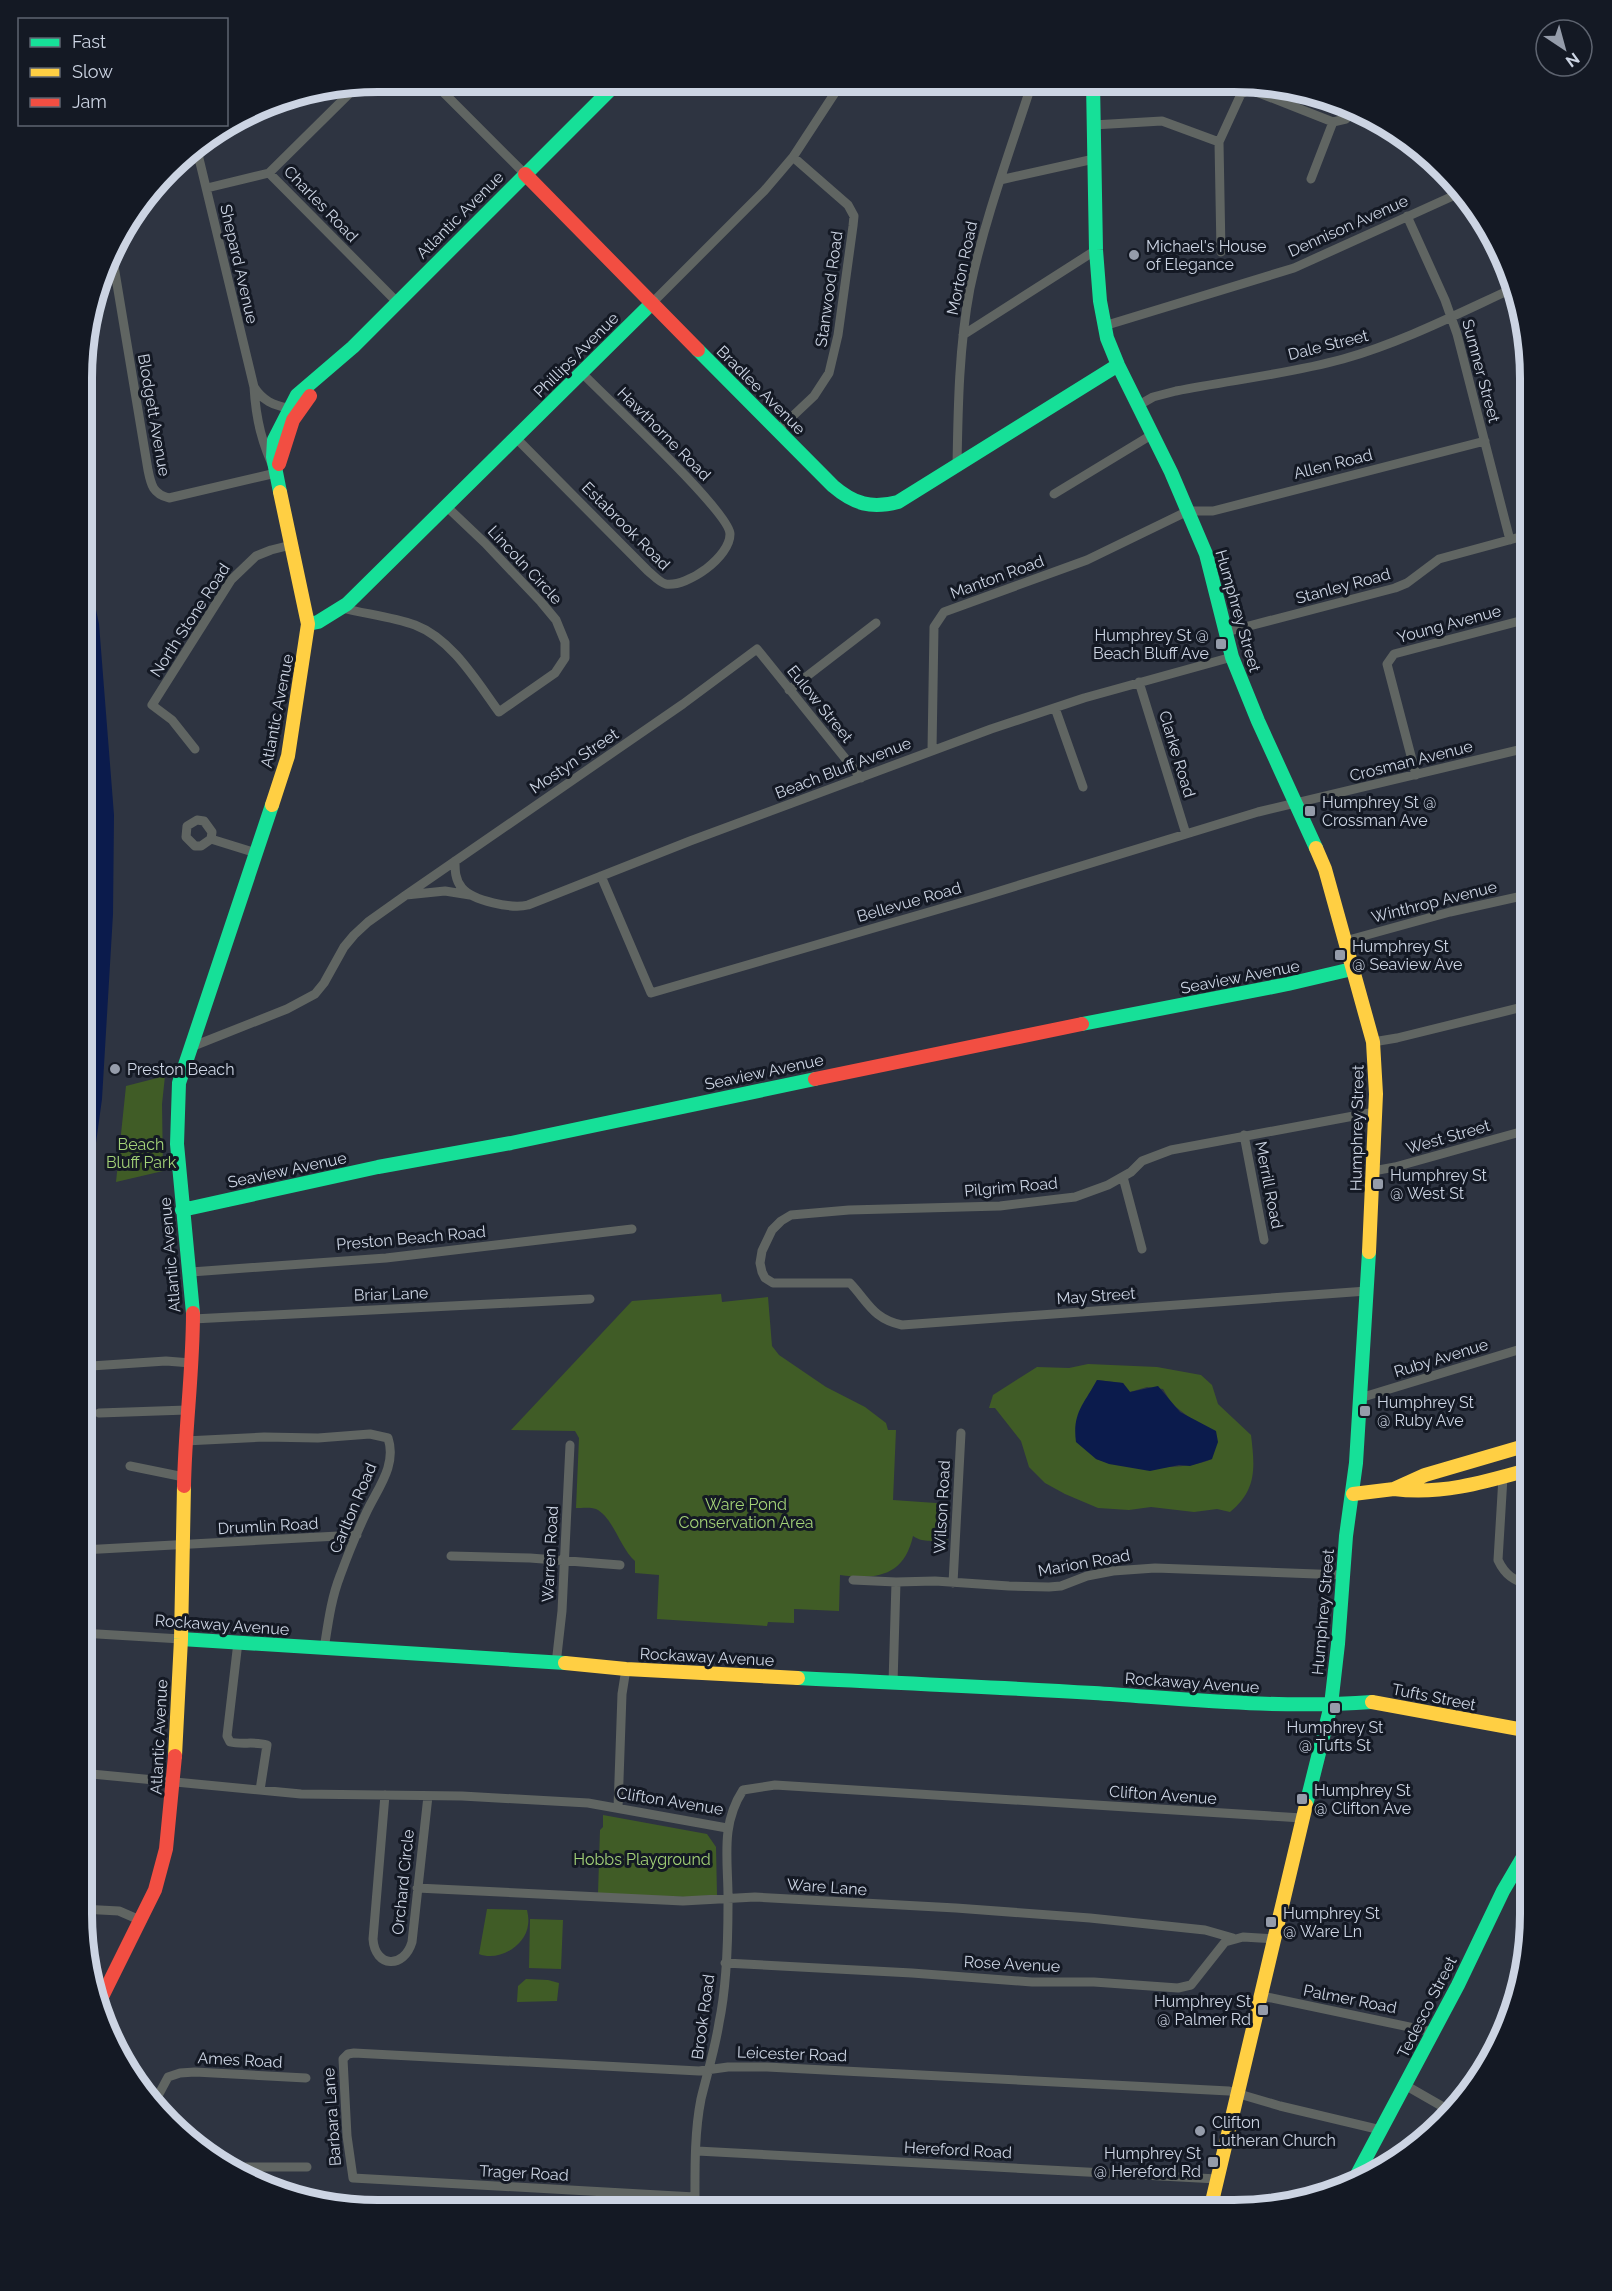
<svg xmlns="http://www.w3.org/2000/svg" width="1612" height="2291" viewBox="0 0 1612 2291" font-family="Raleway,sans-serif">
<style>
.green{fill:#405c26;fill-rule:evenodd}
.water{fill:#0b1b4c}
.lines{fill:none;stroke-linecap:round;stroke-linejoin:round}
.street{stroke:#606562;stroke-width:9}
.fast{stroke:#16e098;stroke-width:14}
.slow{stroke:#ffcf43;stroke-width:14}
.jam{stroke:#f24e42;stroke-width:14}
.poi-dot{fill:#959caa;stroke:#141924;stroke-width:2}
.labels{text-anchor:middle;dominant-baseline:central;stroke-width:6;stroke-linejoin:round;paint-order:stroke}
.street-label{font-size:16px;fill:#ccd4e3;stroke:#141924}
.poi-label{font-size:16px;fill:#ccd4e3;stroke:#141924;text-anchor:start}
.park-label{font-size:16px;fill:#a3d277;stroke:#141924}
.rim{fill:none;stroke:#ccd4e3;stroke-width:8}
</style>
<rect width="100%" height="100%" fill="#2e3441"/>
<path class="green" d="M165 1076 162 1104 163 1171 116 1182 126 1086Z
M721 1294 722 1302 768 1297 772 1346 779 1355 826 1387 865 1407 886 1423 888 1430H896L893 1500 950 1504 947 1548C932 1536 926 1545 913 1536 904 1576 877 1580 840 1575L839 1611 794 1609V1623L768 1622 767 1626 657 1619 659 1575 635 1573V1561C620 1548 613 1517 596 1509 591 1507 582 1508 576 1508L579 1438 575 1431 511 1430 632 1301Z
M1088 1364 1157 1367 1201 1375 1212 1385 1218 1404 1251 1435C1255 1468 1257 1490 1230 1512L1217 1509 1194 1512 1151 1507 1129 1510 1098 1508 1065 1494 1045 1483 1029 1467 1021 1441 995 1408H989L993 1395 1037 1367 1069 1368ZM1097 1380 1123 1383 1130 1392 1147 1387 1163 1389 1172 1404 1190 1418 1212 1459C1186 1471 1123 1469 1096 1459L1090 1393Z
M603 1815 707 1834 716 1847 717 1895 688 1897 598 1894 600 1830 603 1827Z
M487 1909 527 1910C528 1915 529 1920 528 1925 526 1946 498 1962 479 1954Z
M530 1919 563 1920 561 1969 529 1968Z
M526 1979 548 1980 559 1983 557 2001 517 2002 518 1986Z"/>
<path class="water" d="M83 547 99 624 114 815 113 914 102 1099 82 1245Z
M1097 1380 1123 1383 1130 1392 1158 1386 1180 1412 1216 1431 1218 1442 1212 1459 1190 1466 1179 1465 1150 1471 1109 1464 1096 1459 1076 1442C1072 1413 1084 1404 1097 1380Z"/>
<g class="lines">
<path class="street" d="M432 81 525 174
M587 82 603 98
M1093 125 1162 121 1219 142
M196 146 254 387C263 401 273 405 288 408
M175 163 199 158
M269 173 359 84
M1311 179 1333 122
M1000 180 1094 159
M207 188 269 173 397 302
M1407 216 1445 300 1457 334 1510 540
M1221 252 1219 142 1241 94 1247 91H1254L1333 122 1346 119 1355 108
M112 254 148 470C151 485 153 494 169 498L276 473C262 444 256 420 254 387
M652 303 764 191 793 157 842 82
M1104 326 1294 268 1464 191
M963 335 1096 250
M1139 405 1153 397 1176 391C1231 380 1289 374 1343 359 1403 342 1459 313 1516 287
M778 430 814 396 829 373 838 335 853 226 854 216 848 205 793 157
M516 438 648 571C653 575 660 583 666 584 688 587 730 557 730 534 730 512 604 396 582 373
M957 466C958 407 959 346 970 288 985 218 1010 151 1032 83
M1054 494 1153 434
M342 608C366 614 392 617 415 625 452 639 477 682 499 712L555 673 565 658V642L556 620 541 602 485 543 446 506
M1226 632 1395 588 1407 583 1439 559 1531 534
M1139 682 1186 834
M789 690 876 623
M1055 708 1083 787
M195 749 172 720 152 705 231 580 256 556 271 550 291 545
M932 750 934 627 944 612 1087 560 1188 511H1213L1485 441
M1416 775 1387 664 1394 654 1531 618
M211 839 212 832 204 821 197 820 187 826 186 837 195 846H201L211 839 256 853
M455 861C455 870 455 880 462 888 473 901 512 909 528 905L690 841 991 729 1084 698 1232 657
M601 876 651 993 977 898 1258 812 1531 747
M406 895 683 704 757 649 861 778
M1345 941 1450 912 1531 894
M1373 1042 1397 1038 1531 1005
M191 1047 287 1009 315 994 324 983 344 947 354 935 368 922 406 895 445 891 470 895
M1244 1135 1264 1240
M1373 1171 1395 1167 1531 1129
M1123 1177 1142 1249
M191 1272 386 1258 632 1229
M1367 1291 902 1325C873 1319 868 1302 850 1283H773L765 1278 762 1272 760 1263 762 1251 772 1230 781 1221 791 1215 849 1210 1000 1206 1075 1197 1108 1185 1131 1172 1142 1161 1171 1150 1375 1112
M193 1319 590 1299
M91 1366 166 1361 191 1363
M1360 1398 1531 1346
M99 1413 187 1410
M185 1441 264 1437 318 1438 370 1434 388 1438C397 1465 378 1488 367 1511 357 1532 348 1554 340 1576 331 1599 328 1624 324 1649
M130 1466 184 1477
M1503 1477 1498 1560C1505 1575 1514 1581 1530 1585
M82 1550 357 1535
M451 1556 530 1558 620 1565
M853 1580 896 1582
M953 1583 961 1433
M81 1633 181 1639
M238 1642 227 1736 230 1742C242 1745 255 1741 267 1745L260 1790
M556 1664 562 1611 570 1445
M893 1683 896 1582 935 1581 1009 1586 1049 1587 1061 1586 1087 1576 1113 1571 1155 1568 1343 1575
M81 1773 301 1794 462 1796 588 1803 727 1828
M385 1795 373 1939C375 1968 404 1969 412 1942L428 1796
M618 1808 622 1694 626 1669
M417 1888 683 1901 755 1897 956 1908 1090 1918 1205 1930 1233 1938
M81 1909 119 1911 142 1921
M725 1963 912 1973 1032 1982H1094L1178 1988 1191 1985 1225 1942 1243 1937 1275 1939
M1262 1996 1433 2032
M1405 2085 1452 2112
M153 2105 168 2077 180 2073 195 2072 306 2078
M697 2151 1217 2179
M229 2167H307
M695 2197 353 2178 347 2136 343 2059 348 2054 354 2053 699 2071 728 2067H767L1229 2091 1280 2106 1381 2130
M695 2208C695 2173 694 2134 701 2099 707 2074 715 2049 719 2023 727 1985 728 1944 728 1905 729 1863 719 1827 743 1790L775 1785 1302 1818"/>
<path class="fast" d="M1093 83 1096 250 1100 301 1107 338 1118 365 1171 472 1206 554 1232 657 1258 721 1316 848
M698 350 833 486C854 504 871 509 898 502L1118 365
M280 492 273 457 274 440 297 395 353 347 618 82
M308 624 318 622 347 604 652 303
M1082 1024 1288 984 1352 969
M182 1210 378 1167 511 1143 815 1079
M193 1313 177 1144 179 1083 272 805
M181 1639 565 1663
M798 1678C897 1683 996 1687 1094 1693 1187 1699 1279 1709 1372 1702
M1306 1805 1331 1705 1338 1644 1346 1536 1356 1463 1369 1252
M1352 2184 1458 1985 1503 1891 1530 1845"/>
<path class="slow" d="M272 805 288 756 308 624 280 492
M1316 848 1325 869 1373 1042 1376 1094 1369 1252
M1394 1489C1442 1495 1485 1482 1531 1469
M1353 1494 1394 1489 1425 1475 1531 1444
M565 1663 626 1669 798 1678
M1372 1702 1530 1731
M175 1756 181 1639 184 1486
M1210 2210 1306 1805"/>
<path class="jam" d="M525 174 698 350
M279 464 293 420 310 396
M815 1079 1082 1024
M184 1486C185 1428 193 1371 193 1313
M98 2005 155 1890 166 1849 175 1756"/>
</g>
<g class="poi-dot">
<circle cx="1134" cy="255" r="6"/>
<rect x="1215" y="638" width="12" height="12" rx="3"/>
<rect x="1304" y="805" width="12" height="12" rx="3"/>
<rect x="1334" y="949" width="12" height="12" rx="3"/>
<circle cx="115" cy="1069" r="6"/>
<rect x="1372" y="1178" width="12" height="12" rx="3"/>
<rect x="1359" y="1405" width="12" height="12" rx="3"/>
<rect x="1329" y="1702" width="12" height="12" rx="3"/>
<rect x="1296" y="1793" width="12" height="12" rx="3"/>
<rect x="1265" y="1916" width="12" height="12" rx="3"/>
<rect x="1257" y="2004" width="12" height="12" rx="3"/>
<circle cx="1200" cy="2131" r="6"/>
<rect x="1207" y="2156" width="12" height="12" rx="3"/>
</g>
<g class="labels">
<g class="street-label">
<text transform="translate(321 204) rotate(46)">Charles Road</text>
<text transform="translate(460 215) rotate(-45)">Atlantic Avenue</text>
<text transform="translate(1348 226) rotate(-24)">Dennison Avenue</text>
<text transform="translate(239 264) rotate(77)">Shepard Avenue</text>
<text transform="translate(962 268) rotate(-78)">Morton Road</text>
<text transform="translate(829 289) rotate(-82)">Stanwood Road</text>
<text transform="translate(1328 345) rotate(-14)">Dale Street</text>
<text transform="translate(576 355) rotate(-45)">Phillips Avenue</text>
<text transform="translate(1481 371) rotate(75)">Sumner Street</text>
<text transform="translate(761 390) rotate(45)">Bradlee Avenue</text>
<text transform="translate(154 415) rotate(80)">Blodgett Avenue</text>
<text transform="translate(664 434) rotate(45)">Hawthorne Road</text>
<text transform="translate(1333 464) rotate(-14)">Allen Road</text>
<text transform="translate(626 526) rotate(45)">Estabrook Road</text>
<text transform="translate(525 565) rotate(47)">Lincoln Circle</text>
<text transform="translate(997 577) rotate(-20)">Manton Road</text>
<text transform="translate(1343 586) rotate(-15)">Stanley Road</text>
<text transform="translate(1238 611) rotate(74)">Humphrey Street</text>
<text transform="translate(190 620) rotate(-57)">North Stone Road</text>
<text transform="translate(1449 624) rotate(-15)">Young Avenue</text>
<text transform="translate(820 704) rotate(51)">Eulow Street</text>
<text transform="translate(277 711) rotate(-79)">Atlantic Avenue</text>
<text transform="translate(1177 754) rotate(73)">Clarke Road</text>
<text transform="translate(574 761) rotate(-34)">Mostyn Street</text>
<text transform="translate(1411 761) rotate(-14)">Crosman Avenue</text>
<text transform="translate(843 768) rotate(-21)">Beach Bluff Avenue</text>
<text transform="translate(909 902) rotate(-16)">Bellevue Road</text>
<text transform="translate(1434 902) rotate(-14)">Winthrop Avenue</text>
<text transform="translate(1240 977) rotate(-11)">Seaview Avenue</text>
<text transform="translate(764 1072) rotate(-12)">Seaview Avenue</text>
<text transform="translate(1357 1128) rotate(-89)">Humphrey Street</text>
<text transform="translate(1448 1137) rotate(-16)">West Street</text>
<text transform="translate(287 1170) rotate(-12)">Seaview Avenue</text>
<text transform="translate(1269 1185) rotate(79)">Merrill Road</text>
<text transform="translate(1011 1187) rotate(-5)">Pilgrim Road</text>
<text transform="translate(411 1238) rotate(-5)">Preston Beach Road</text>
<text transform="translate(170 1255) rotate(-95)">Atlantic Avenue</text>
<text transform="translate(391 1294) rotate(-2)">Briar Lane</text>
<text transform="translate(1096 1296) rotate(-4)">May Street</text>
<text transform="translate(1441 1358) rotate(-17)">Ruby Avenue</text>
<text transform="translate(942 1507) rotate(-87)">Wilson Road</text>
<text transform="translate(353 1508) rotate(-67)">Carlton Road</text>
<text transform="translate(268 1526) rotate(-3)">Drumlin Road</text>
<text transform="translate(550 1554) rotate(-87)">Warren Road</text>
<text transform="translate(1084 1563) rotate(-10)">Marion Road</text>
<text transform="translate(1323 1612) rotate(-85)">Humphrey Street</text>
<text transform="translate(222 1625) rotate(4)">Rockaway Avenue</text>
<text transform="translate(707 1657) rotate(3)">Rockaway Avenue</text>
<text transform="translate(1192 1683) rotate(4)">Rockaway Avenue</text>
<text transform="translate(1434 1697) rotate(11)">Tufts Street</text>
<text transform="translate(159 1737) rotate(-87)">Atlantic Avenue</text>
<text transform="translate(1163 1795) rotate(4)">Clifton Avenue</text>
<text transform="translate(670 1801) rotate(9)">Clifton Avenue</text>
<text transform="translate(403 1882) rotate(-84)">Orchard Circle</text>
<text transform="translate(827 1887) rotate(4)">Ware Lane</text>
<text transform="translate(1012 1964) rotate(3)">Rose Avenue</text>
<text transform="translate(1350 1999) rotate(11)">Palmer Road</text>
<text transform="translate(1427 2007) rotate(-63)">Tedesco Street</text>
<text transform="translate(703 2017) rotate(-82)">Brook Road</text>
<text transform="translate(792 2054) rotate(2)">Leicester Road</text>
<text transform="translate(240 2060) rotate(3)">Ames Road</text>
<text transform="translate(332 2117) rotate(-94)">Barbara Lane</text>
<text transform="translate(958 2150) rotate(3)">Hereford Road</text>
<text transform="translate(524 2173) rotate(3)">Trager Road</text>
</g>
<g class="poi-label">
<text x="1146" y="246">Michael's House<tspan x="1146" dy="18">of Elegance</tspan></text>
<text x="1209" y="635" text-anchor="end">Humphrey St @<tspan x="1209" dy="18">Beach Bluff Ave</tspan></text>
<text x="1322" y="802">Humphrey St @<tspan x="1322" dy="18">Crossman Ave</tspan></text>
<text x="1352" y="946">Humphrey St<tspan x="1352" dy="18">@ Seaview Ave</tspan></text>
<text x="127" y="1069">Preston Beach</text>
<text x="1390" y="1175">Humphrey St<tspan x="1390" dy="18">@ West St</tspan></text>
<text x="1377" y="1402">Humphrey St<tspan x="1377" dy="18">@ Ruby Ave</tspan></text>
<text x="1335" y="1727" text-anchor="middle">Humphrey St<tspan x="1335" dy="18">@ Tufts St</tspan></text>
<text x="1314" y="1790">Humphrey St<tspan x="1314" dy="18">@ Clifton Ave</tspan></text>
<text x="1283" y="1913">Humphrey St<tspan x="1283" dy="18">@ Ware Ln</tspan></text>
<text x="1251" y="2001" text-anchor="end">Humphrey St<tspan x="1251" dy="18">@ Palmer Rd</tspan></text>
<text x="1212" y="2122">Clifton<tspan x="1212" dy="18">Lutheran Church</tspan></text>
<text x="1201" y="2153" text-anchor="end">Humphrey St<tspan x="1201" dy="18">@ Hereford Rd</tspan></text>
</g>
<g class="park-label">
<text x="141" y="1144">Beach<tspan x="141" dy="18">Bluff Park</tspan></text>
<text x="746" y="1504">Ware Pond<tspan x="746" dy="18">Conservation Area</tspan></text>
<text x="642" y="1859">Hobbs Playground</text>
</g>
</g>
<path d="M0 0H1612V2291H0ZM378 92H1234A286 286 0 0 1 1520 378V1914A286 286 0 0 1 1234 2200H378A286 286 0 0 1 92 1914V378A286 286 0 0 1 378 92Z" fill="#141924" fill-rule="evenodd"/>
<path class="rim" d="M378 92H1234A286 286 0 0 1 1520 378V1914A286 286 0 0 1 1234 2200H378A286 286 0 0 1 92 1914V378A286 286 0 0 1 378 92Z"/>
<rect x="18" y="18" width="210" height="108" fill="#141924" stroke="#5e6470" stroke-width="1.5"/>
<rect x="30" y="38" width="30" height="9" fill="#16e098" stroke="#5e6470" stroke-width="1.5"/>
<text x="72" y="48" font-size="18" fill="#ccd4e3">Fast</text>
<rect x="30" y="68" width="30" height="9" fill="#ffcf43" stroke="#5e6470" stroke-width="1.5"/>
<text x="72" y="78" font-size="18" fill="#ccd4e3">Slow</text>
<rect x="30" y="98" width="30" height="9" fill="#f24e42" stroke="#5e6470" stroke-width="1.5"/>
<text x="72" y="108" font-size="18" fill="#ccd4e3">Jam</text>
<g transform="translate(1564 48) rotate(144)"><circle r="28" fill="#141924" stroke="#5e6470" stroke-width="1.5"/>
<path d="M0-4.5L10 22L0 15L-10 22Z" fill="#959caa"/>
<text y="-9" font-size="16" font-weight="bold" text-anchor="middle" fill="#ccd4e3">N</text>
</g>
</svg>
